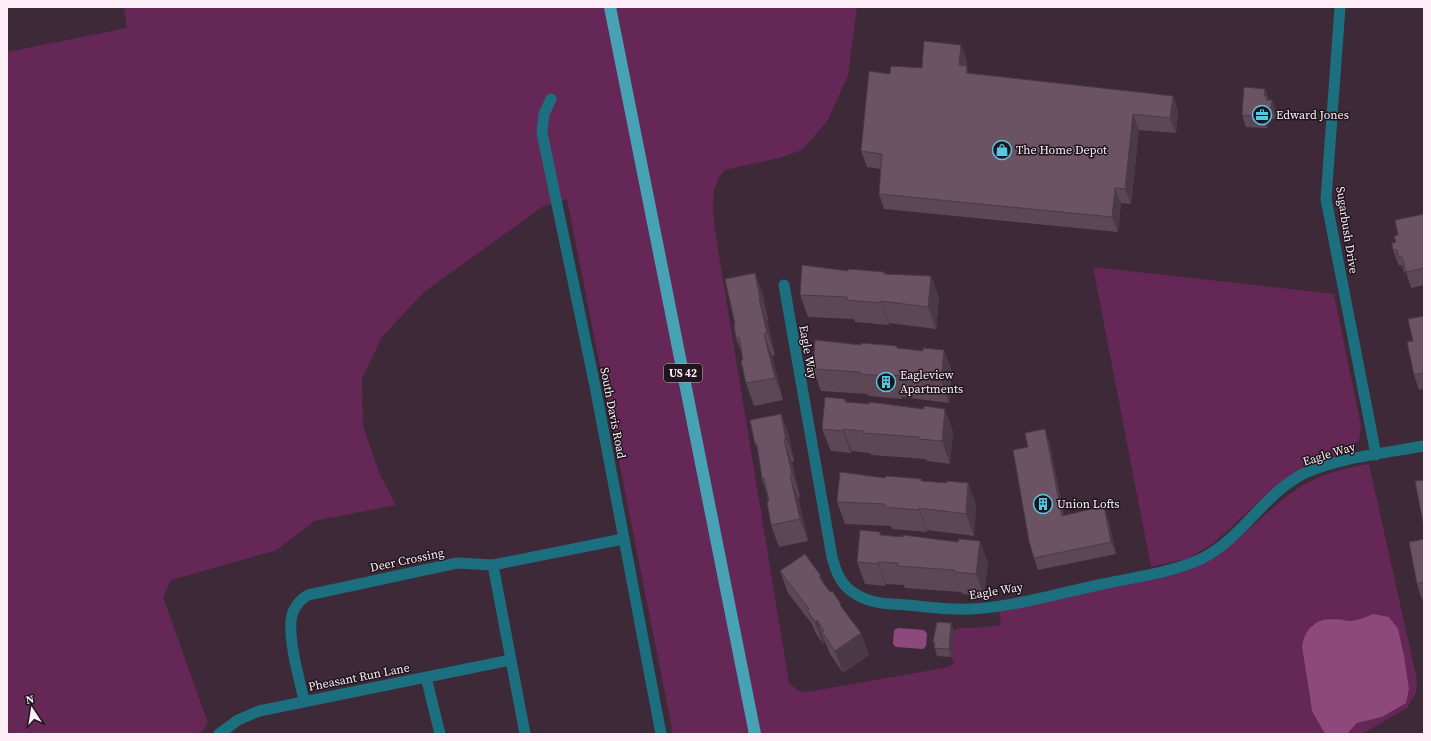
<svg xmlns="http://www.w3.org/2000/svg" width="1431" height="741" viewBox="0 0 1431 741" font-family="'Source Serif 4',serif">
<style>
.green{fill:#652756}
.water{fill:#8d487c}
.lines{fill:none;stroke-linecap:round;stroke-linejoin:round}
.street{stroke:#1b6f7e;stroke-width:11}
.primary{stroke:#47a2b4;stroke-width:12}
.wall{fill:#5c4755}
.shaded-wall{fill:#4b3a45}
.building{fill:#6b5363;stroke:#4b3a45}
.labels{text-anchor:middle;dominant-baseline:central;stroke-width:3;stroke-linejoin:round;paint-order:stroke}
.shield{fill:#1f151c;stroke:#baadb6;stroke-width:1}
.shield-label{font-size:11px;font-weight:bold;fill:#fdeef8}
.poi-label{font-size:12px;fill:#fdeef8;stroke:#1f151c;text-anchor:start}
.street-label{font-size:12px;fill:#fdeef8;stroke:#1f151c}
</style>
<rect width="100%" height="100%" fill="#3e2938"/>
<path class="green" d="M124 7H607L752 734H673L567 199 542 207 424 292 382 337 362 378 363 426 380 475 396 505 314 521 277 550 171 580 163 597 208 723 200 734H7V52L127 28Z
M614 7H857L848 75 828 120 802 150 779 158 725 170 719 177 714 190 713 210 716 237 789 683 799 691 807 692 944 668 955 664 951 657 954 631 958 628H976L1001 625 999 611 1177 574C1228 560 1257 515 1300 487 1321 474 1345 468 1369 464L1417 680 1416 693 1407 708 1362 734H1347L1357 723 1382 717 1392 711 1409 689C1405 664 1405 636 1389 617L1344 621 1333 618 1313 624 1303 639 1302 647 1310 701 1325 734H757Z
M1093 267 1334 294 1361 426 1359 440 1354 448 1342 454 1319 461 1291 475 1271 490 1214 543 1189 558 1151 567Z"/>
<path class="water" d="M1373 614 1389 617 1398 629 1404 655 1409 689 1406 703 1382 717 1357 723 1347 734H1325L1312 711 1302 647C1304 630 1315 618 1334 619 1341 619 1348 622 1355 620 1362 619 1368 616 1373 614Z
M898 628 924 630 927 634 926 646 923 649 896 647 893 644 894 630Z"/>
<g class="lines">
<path class="street" d="M1340 7 1326 199 1376 455
M551 99 544 114 542 133 595 386 661 734
M784 285 832 557C836 572 841 585 854 593 870 604 889 604 908 605 928 607 949 610 970 609 1014 607 1059 593 1103 584 1135 577 1171 573 1201 559 1242 539 1264 493 1305 473 1342 457 1385 453 1424 446
M493 565 525 734
M426 677 440 734
M304 700C299 678 289 643 291 620 292 610 299 600 308 595L457 563 493 565 623 539
M219 734 238 720 259 711 511 660"/>
<path class="primary" d="M610 7 755 734"/>
</g>
<path class="wall" d="M967 60 966 66 969 73 1173 96 1178 111 1176 133 1139 130 1131 204 1121 203 1118 232 884 209 879 194 881 169 867 167 861 151 890 74Z
M1265 89 1269 100H1272L1276 112V119H1270V122L1268 121 1267 128 1246 127 1242 115Z
M1424 214V285L1411 288 1406 272 1404 273 1402 265 1399 266 1393 250 1398 235Z
M848 271 884 274 931 276 939 298 936 329 889 323V325L855 322 854 319 808 317 800 295Z
M725 279 763 295 768 320H767L775 355 772 356 783 400 754 406 746 383 742 354 736 338 735 324Z
M1424 316V389L1419 390 1414 375 1413 341Z
M861 345 923 351 944 350 952 372 949 403 902 397V399L868 396 867 394 821 391 813 369Z
M845 399 846 402 953 431 950 464 927 461 926 459 871 455 870 453 852 451 851 453 831 451 822 429Z
M781 414 789 436 794 461 792 462 800 497H798L808 541 779 547 771 525 767 494 762 479 758 451 755 444Z
M1049 441 1064 515 1108 518 1116 554 1038 570 1034 558 1028 447Z
M885 478 947 483H968L976 505 974 536 927 530V532L892 529 891 526 845 524 837 502Z
M880 532 881 535 988 563 984 596 962 594 961 592 905 588 904 585 886 584V586L865 584 857 562Z
M1424 539V599H1422L1417 584Z
M780 571 821 576 823 583 861 633 869 655 843 673 830 654 827 646 825 642 823 644 815 632 812 624 788 593Z
M954 631 951 657 937 656 933 642Z"/>
<path class="shaded-wall" d="M961 45 967 60 965 81 959 65Z
M967 66 972 81 966 73Z
M1265 89 1269 101V108L1264 96Z
M1173 96 1178 111 1176 133 1170 118Z
M1272 100 1276 112V119L1271 108Z
M1266 107 1270 119V122L1266 110Z
M1264 110 1268 121 1267 128 1263 117Z
M1133 114 1139 130 1131 204 1125 189Z
M1115 188 1121 203 1118 232 1112 217Z
M755 273 763 295 768 320 760 298Z
M931 276 939 298 936 329 928 307Z
M759 298 767 320 775 355 767 333Z
M881 301 889 323V325L881 303Z
M764 334 772 356 783 400 775 378Z
M944 350 952 372 949 403 941 381Z
M894 375 902 397V399L894 377Z
M945 409 953 431 950 464 942 441Z
M781 414 789 436 794 461 786 439Z
M843 429 852 451 851 453 843 431Z
M1045 429 1049 441 1066 527 1062 516Z
M784 439 792 462 800 497 792 474Z
M790 475 798 497 808 541 800 519Z
M968 483 976 505 974 536 966 514Z
M1104 506 1108 518 1116 554 1111 542Z
M919 508 927 530V532L919 510Z
M980 541 988 563 984 596 976 574Z
M878 562 886 584V586L878 564Z
M821 576 829 598 819 577Z
M817 620 825 642 823 644 815 622Z
M951 623 954 631 951 657 949 649Z
M861 633 869 655 843 673 835 651Z"/>
<path class="building" d="M924 41 961 45 959 65 967 66 966 73 1173 96 1170 118 1133 114 1125 189 1115 188 1112 217 879 194 882 154 861 151 869 71 890 74 891 66 922 68Z
M1244 87 1265 89 1264 96H1267L1266 100H1272L1271 108 1266 107V110H1264L1263 117 1242 115Z
M1424 214V268L1406 272 1402 257H1399L1397 250H1393L1392 243 1396 242 1394 236 1398 235 1395 220Z
M802 265 848 271V269L884 272V274L931 276 928 307 881 301V303L847 300V297L800 295Z
M755 273 760 298H759L767 333 764 334 775 378 746 383 741 361 743 360 739 337 736 338 734 325 735 324 725 279Z
M1424 316V373L1414 375 1407 342 1413 341 1408 319Z
M815 340 861 345V343L897 346V348L923 351V348L944 350 941 381 894 375V377L860 374V372L813 369Z
M825 397 845 399V402L869 404V402L924 409V406L945 409 942 441 919 439V437L863 433V431L843 429V431L822 429Z
M781 414 786 439H784L792 474 790 475 800 519 771 525 767 502 769 501 764 478 762 479 757 444H755L750 420Z
M1045 429 1062 516 1104 506 1111 542 1034 558 1029 541 1013 450 1028 447 1025 433Z
M840 472 885 478 886 476 922 479 921 481 947 483V481L968 483 966 514 919 508V510L884 507 885 504 837 502Z
M1424 480V528L1415 481Z
M860 530 880 532V535L903 537V535L958 542 959 539 980 541 976 574 954 572V570L897 566 898 563 878 562V564L857 562Z
M1424 539V582L1417 584 1409 542Z
M805 554 821 576 819 577 830 592 832 591 841 604 840 605 861 633 835 651 822 632 824 631 817 620 815 622 807 610 809 609 780 571Z
M937 622 951 623 949 649 934 648 935 643 933 642Z"/>
<defs>
<g id="office-ring" transform="scale(1)"><circle r="9.5" fill="#1f151c" stroke="#56c9e0" stroke-width="1.5"/><path d="M-6-3h4V-5.5h4V-3h4V5H-6ZM-1-4.5V-3h2v-1.5ZM-6 0V1H6V0Z" fill="#56c9e0"/></g>
<g id="shop-ring" transform="scale(1)"><circle r="9.5" fill="#1f151c" stroke="#56c9e0" stroke-width="1.5"/><path d="M-5-2.5h2.3a2.7 3.5 0 0 1 5.4 0H5L5.5 6h-11ZM-1.5-2.5h3a1.5 2.3 0 0 0-3 0Z" fill="#56c9e0"/></g>
<g id="building-ring" transform="scale(1)"><circle r="9.5" fill="#1f151c" stroke="#56c9e0" stroke-width="1.5"/><path d="M-4-6H4V6H1V3H-1V6H-4ZM-2.5-4.3h1.7v1.8h-1.7ZM.8-4.3h1.7v1.8H.8ZM-2.5-1h1.7V.8h-1.7ZM.8-1h1.7V.8H.8Z" fill="#56c9e0"/></g>
</defs>
<g fill-rule="evenodd">
<use href="#office-ring" x="1262" y="115"/>
<use href="#shop-ring" x="1002" y="150"/>
<use href="#building-ring" x="886" y="382"/>
<use href="#building-ring" x="1043" y="504"/>
</g>
<g class="labels">
<rect class="shield" x="664" y="364" width="38" height="18" rx="3"/>
<g class="shield-label">
<text x="683" y="373">US 42</text>
</g>
<g class="poi-label">
<text x="1276" y="115">Edward Jones</text>
<text x="1016" y="150">The Home Depot</text>
<text x="900" y="375">Eagleview<tspan x="900" dy="14">Apartments</tspan></text>
<text x="1057" y="504">Union Lofts</text>
</g>
<g class="street-label">
<text transform="translate(1347 230) rotate(81)">Sugarbush Drive</text>
<text transform="translate(808 352) rotate(80)">Eagle Way</text>
<text transform="translate(613 413) rotate(79)">South Davis Road</text>
<text transform="translate(1329 454) rotate(-17)">Eagle Way</text>
<text transform="translate(407 560) rotate(-12)">Deer Crossing</text>
<text transform="translate(996 591) rotate(-9)">Eagle Way</text>
<text transform="translate(359 677) rotate(-11)">Pheasant Run Lane</text>
</g>
</g>
<rect width="1431" height="741" fill="none" stroke="#fdeef8" stroke-width="16"/>
<g transform="translate(32 709) rotate(348)" stroke="#1f151c" stroke-width="3" paint-order="stroke">
<path d="M0-3L7 15L0 10L-7 15Z" fill="#fdeef8"/>
<text y="-6" font-size="11" font-weight="bold" text-anchor="middle" fill="#fdeef8">N</text>
</g>
</svg>
